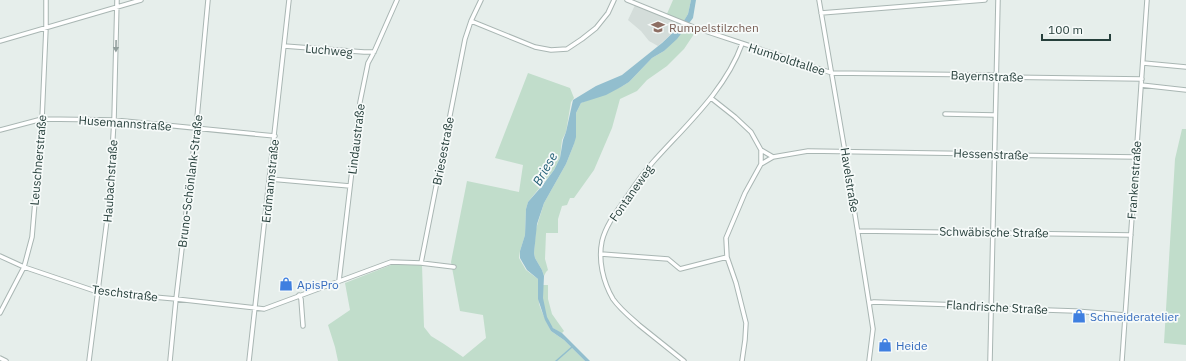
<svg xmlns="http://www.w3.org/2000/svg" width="1186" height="361" viewBox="0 0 1186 361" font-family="'IBM Plex Sans',sans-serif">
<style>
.built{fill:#d4ddda}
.green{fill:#c1ddcb}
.water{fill:#92bece}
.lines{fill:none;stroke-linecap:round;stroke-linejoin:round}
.stream{stroke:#92bece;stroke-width:1.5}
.street-casing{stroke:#a9b6b3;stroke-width:5.5}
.street{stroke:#fff;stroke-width:3.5}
.oneway{fill:#929f9d}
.labels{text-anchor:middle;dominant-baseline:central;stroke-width:3.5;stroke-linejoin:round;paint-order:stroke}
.education-label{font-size:12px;fill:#785e54;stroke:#f6faf9;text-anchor:start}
.street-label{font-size:12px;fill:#263f3b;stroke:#f6faf9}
.shop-label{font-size:12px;fill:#366cbe;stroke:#f6faf9;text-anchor:start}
.water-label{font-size:13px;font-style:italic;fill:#235f77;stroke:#f6faf9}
</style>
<rect width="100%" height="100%" fill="#e6eeeb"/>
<path class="built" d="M635 5 666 18 682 24 658 46 649 41 641 31 628 20Z"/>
<path class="green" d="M673 0H691L688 14 683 23 666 16Z
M689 24 698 28 684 49 667 66 647 80 637 91 620 99 612 128 594 170 574 198H570L567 205 562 206 558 219V233H546L545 259 548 270 546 272 544 276 542 270 535 258 534 253 536 229 544 203 566 164 574 144 576 113 581 103 621 87 629 82 652 58 664 51Z
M528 73 570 88 574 98 571 102 566 132 562 140 560 158 554 170 528 202 526 209 525 235 520 251 519 258 526 270 538 279 539 304 542 312 551 331 564 340 585 361H338L335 347 328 325 350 310 345 283 391 265H422L424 327 431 336 444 344 463 357 486 338 483 315 460 311 451 262 467 181 519 192 523 165 495 158Z
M1182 129H1186V345L1164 343 1175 159Z
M543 285H548V299L552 314 564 331 562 333C559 332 556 330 553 328 542 317 542 299 543 285Z"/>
<path class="water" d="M691 0H696L693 18 677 39 664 51 652 58 629 82 621 87 606 95 581 103 576 113V137L574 144 566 164 544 203 537 224 534 253 535 258 542 270 544 276 543 298 547 317 553 328 562 333 590 361H585L564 340 551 331 545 320 538 299V279L527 270 520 258V251L525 235 526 209 528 202 542 186 554 170 560 158 563 140 566 132 573 100 596 86 622 75 662 43 682 24 688 14Z"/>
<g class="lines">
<path class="stream" d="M556 361 572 347"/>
<g class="street-casing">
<path id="street" d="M627 0 696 28 832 73 992 75 996 77 1142 79
M819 0 845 152 869 303 873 329 869 361
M821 13 985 0
M471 21 535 47 551 50 567 49 582 39 596 28 608 13 614 0
M0 41 141 0
M284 46 364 52H374
M1143 63 1186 67
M1141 85 1186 90
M711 98 735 117 751 132 761 150 773 157
M945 114 995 115
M0 130 42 119 114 120 275 136
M761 164 773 157 808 151 992 154 995 155 1136 157
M270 179 350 186
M858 231 1131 235
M601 254 668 259 680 269 727 257
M0 256 24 267 98 292 176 299 264 309 391 262 421 263 454 267
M421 263 465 39 471 21 481 0
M339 281 360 102 368 63 374 52 397 0
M299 295 301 299 303 326
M869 303 874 302 988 306 991 308 1075 311 1125 315
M0 313 24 267 32 237 42 119 46 28V0
M0 358 6 361
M89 361 109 204 114 120 117 0
M170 361 176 299 196 129 208 0
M249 361 289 0
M684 361C669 349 654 337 639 325 630 317 620 309 613 299 603 282 598 260 602 241 606 225 617 211 626 198 634 186 643 173 653 162 685 126 725 91 742 44
M742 361 745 340 746 323 736 283 727 257 726 238 745 193 761 164V150
M990 361 998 0
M1122 361 1147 0"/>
</g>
<use href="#street" class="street"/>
</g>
<defs><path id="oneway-solid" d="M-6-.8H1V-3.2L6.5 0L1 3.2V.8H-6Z"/></defs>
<use class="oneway" href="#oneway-solid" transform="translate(116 46) rotate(91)"/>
<defs>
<g id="school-bare" transform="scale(1.08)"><path d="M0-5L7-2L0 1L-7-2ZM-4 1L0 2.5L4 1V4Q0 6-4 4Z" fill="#8d6e63" stroke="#f6faf9" stroke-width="2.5" paint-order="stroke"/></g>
<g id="shop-bare" transform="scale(1.08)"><path d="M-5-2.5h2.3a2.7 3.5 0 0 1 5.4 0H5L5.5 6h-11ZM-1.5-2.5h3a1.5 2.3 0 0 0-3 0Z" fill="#3f7fe0" stroke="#f6faf9" stroke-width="2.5" paint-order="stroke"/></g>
</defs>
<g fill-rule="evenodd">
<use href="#school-bare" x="658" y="27"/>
<use href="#shop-bare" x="286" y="284"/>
<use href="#shop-bare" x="1079" y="316"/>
<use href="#shop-bare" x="885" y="345"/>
</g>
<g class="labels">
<g class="education-label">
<text x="669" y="27">Rumpelstilzchen</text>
</g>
<g class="street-label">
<text transform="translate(329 50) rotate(5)">Luchweg</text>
<text transform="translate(787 59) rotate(18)">Humboldtallee</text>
<text transform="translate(987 76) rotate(2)">Bayernstraße</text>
<text transform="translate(125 123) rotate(4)">Husemannstraße</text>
<text transform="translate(356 139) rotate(-83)">Lindaustraße</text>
<text transform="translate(443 151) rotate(-79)">Briesestraße</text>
<text transform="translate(991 154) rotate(2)">Hessenstraße</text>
<text transform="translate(38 160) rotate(-85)">Leuschnerstraße</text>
<text transform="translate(850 180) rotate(81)">Havelstraße</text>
<text transform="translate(1134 180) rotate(-86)">Frankenstraße</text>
<text transform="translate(110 181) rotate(-86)">Haubachstraße</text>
<text transform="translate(190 181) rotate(-83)">Bruno-Schönlank-Straße</text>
<text transform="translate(270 181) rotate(-84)">Erdmannstraße</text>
<text transform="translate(631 193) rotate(-55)">Fontaneweg</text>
<text transform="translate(994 232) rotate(1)">Schwäbische Straße</text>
<text transform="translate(125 293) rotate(7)">Teschstraße</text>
<text transform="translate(997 307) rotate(3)">Flandrische Straße</text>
</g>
<g class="shop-label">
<text x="297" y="284">ApisPro</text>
<text x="1090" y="316">Schneideratelier</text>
<text x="896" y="345">Heide</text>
</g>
<g class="water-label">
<text transform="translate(545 169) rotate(-60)">Briese</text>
</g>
</g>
<path d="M1042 34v6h68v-6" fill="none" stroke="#263f3b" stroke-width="2"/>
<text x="1048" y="34" font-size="12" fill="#263f3b" stroke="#f6faf9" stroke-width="3" paint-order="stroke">100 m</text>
</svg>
